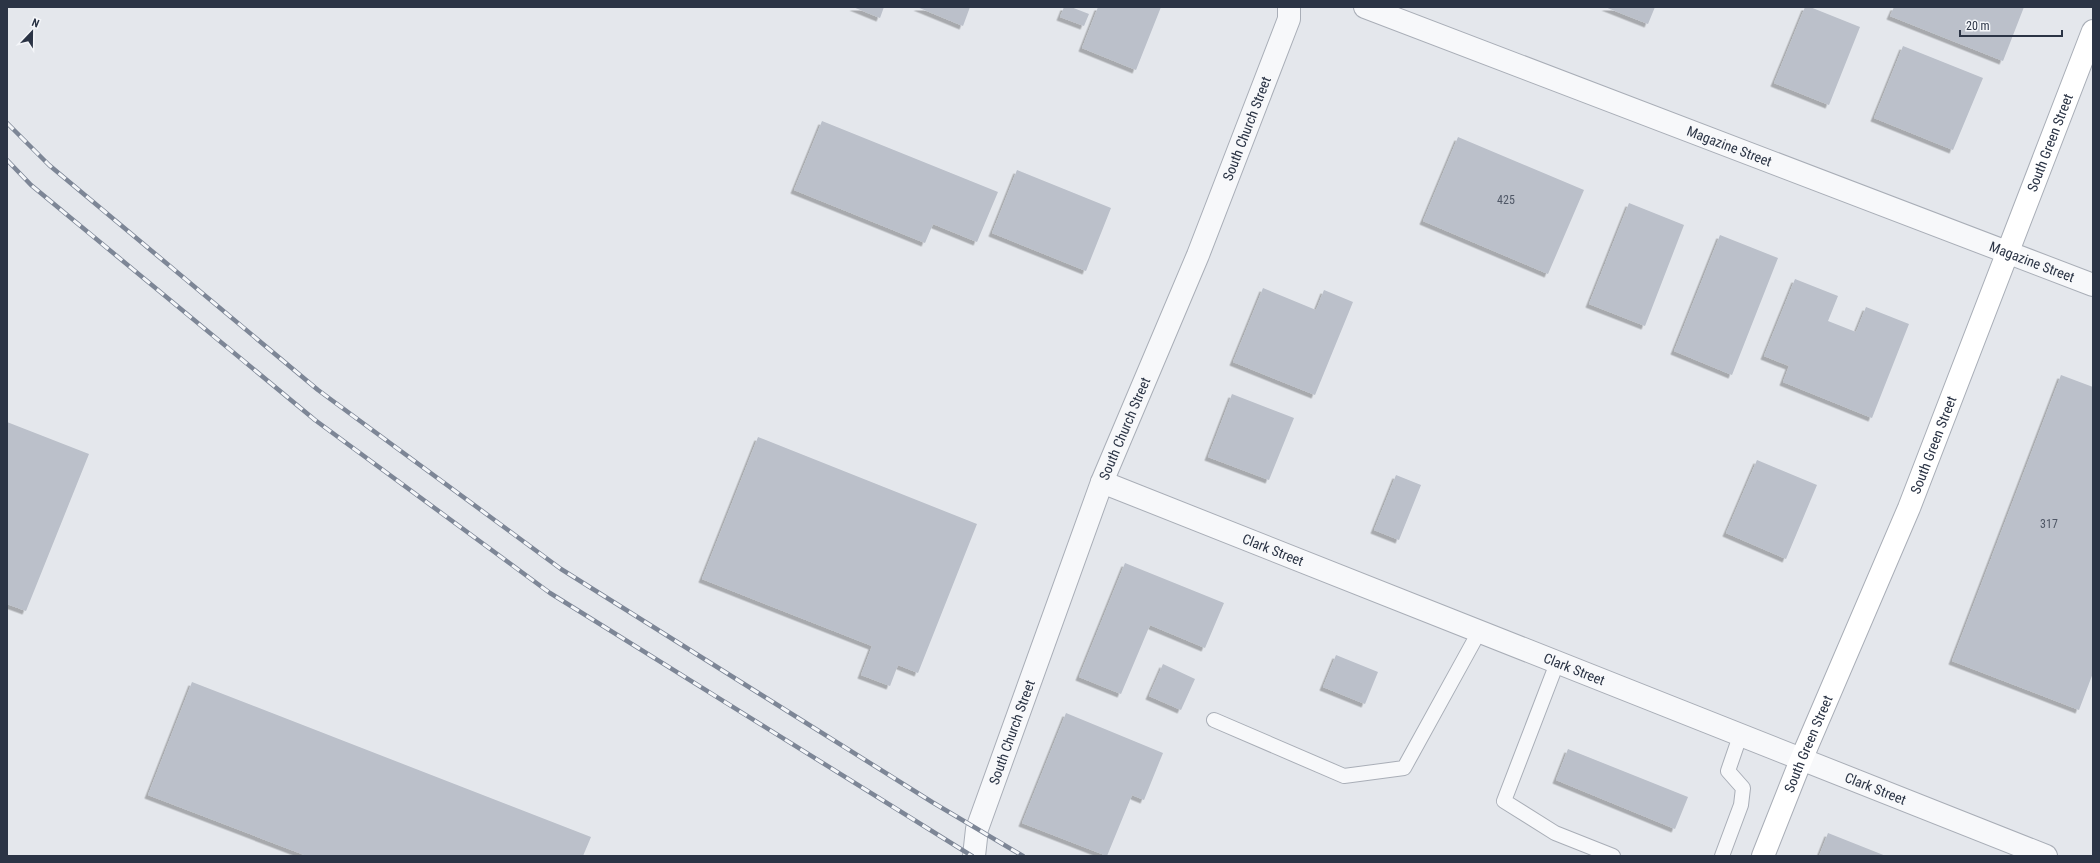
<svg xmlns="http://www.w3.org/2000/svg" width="2100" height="863" viewBox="0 0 2100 863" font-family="'Roboto Condensed',sans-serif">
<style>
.building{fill:#bbc0ca;filter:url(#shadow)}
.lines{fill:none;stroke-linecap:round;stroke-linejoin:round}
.lane-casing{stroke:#a9aeb7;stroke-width:16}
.street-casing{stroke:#a9aeb7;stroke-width:24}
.secondary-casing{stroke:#a9aeb7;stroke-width:24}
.lane{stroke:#f7f8fa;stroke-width:14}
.street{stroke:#f7f8fa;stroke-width:22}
.secondary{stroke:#fff;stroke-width:22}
.rail-casing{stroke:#7d8696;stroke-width:4.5}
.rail{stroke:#f4f6f9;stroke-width:3;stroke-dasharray:9;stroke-linecap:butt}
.labels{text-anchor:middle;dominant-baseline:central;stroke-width:3;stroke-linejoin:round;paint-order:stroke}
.number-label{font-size:12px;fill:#4f5766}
.street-label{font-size:14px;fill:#2b3445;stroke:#f4f6f9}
</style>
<defs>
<filter id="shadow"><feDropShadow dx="-3.5" dy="3.5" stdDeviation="0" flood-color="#0004"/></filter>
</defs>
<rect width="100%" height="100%" fill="#e4e7ec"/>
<path class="building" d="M853 7H884L880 18Z
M917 7H970L963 26Z
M1064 7H1071L1089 14 1084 26 1060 17Z
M1098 7H1161L1136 70 1082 48Z
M1605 7H1655L1648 24Z
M1805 7H1810L1860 27 1829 105 1774 83Z
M1894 7H2024L2003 61 1890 16Z
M1903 46 1983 78 1953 150 1874 118Z
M822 121 998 192 977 242 933 224 925 243 794 190Z
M1458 137 1584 190 1548 274 1423 221Z
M1017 170 1111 208 1086 271 992 233Z
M1629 203 1684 225 1645 326 1589 304Z
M1720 235 1778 258 1732 375 1674 351Z
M1795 279 1838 296 1828 321 1856 332 1866 307 1909 324 1872 418 1783 382 1789 366 1764 356Z
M1263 288 1316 310 1324 290 1353 302 1315 395 1233 362Z
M2061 375 2093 387V673L2079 710 1952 661Z
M1232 394 1294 418 1269 480 1208 457Z
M7 422 89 454 26 611 7 604Z
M758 437 977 524 918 673 898 665 890 686 861 675 872 646 702 579Z
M1757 460 1817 485 1786 559 1726 533Z
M1396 475 1421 485 1399 540 1374 530Z
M1125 563 1224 603 1205 648 1150 625 1121 694 1079 677Z
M1336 655 1378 672 1365 704 1323 687Z
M1163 664 1195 679 1181 710 1149 696Z
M192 682 591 837 583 856H307L148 795Z
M1066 713 1163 753 1144 800 1132 795 1107 856 1022 823Z
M1568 749 1688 797 1675 829 1556 780Z
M1828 833 1886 856H1819Z"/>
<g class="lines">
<g class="lane-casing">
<path id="lane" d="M1557 663 1504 801 1555 833 1613 856
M1214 720 1344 776 1404 768 1479 632
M1722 856 1741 805 1743 788 1728 771 1740 736"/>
</g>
<g class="street-casing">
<g id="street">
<path id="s1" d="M1365 7 2093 285"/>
<path id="s2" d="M1102 482 2046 856"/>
<path id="s3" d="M974 856 977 829 1102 482 1198 255 1289 19V7"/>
</g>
</g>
<g class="secondary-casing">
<g id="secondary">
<path id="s4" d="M1763 856 1801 760 1909 508 2093 31"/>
</g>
</g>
<use href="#lane" class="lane"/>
<use href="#street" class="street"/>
<use href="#secondary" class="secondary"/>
<g class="rail-casing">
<path id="rail" d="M7 123 49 165 318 390 561 569 932 802 1023 856
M7 160 31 185 315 420 550 593 972 856"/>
</g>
<use href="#rail" class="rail"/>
</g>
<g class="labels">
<g class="number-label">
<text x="1506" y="200">425</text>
<text x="2049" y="524">317</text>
</g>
<g class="street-label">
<text stroke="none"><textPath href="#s3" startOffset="778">South Church Street</textPath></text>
<text stroke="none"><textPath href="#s4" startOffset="769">South Green Street</textPath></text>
<text stroke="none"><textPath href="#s1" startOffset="390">Magazine Street</textPath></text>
<text stroke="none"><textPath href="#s1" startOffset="714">Magazine Street</textPath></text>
<text stroke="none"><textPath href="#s3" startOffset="454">South Church Street</textPath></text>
<text stroke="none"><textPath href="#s4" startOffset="445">South Green Street</textPath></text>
<text stroke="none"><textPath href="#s2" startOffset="184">Clark Street</textPath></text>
<text stroke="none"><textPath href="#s2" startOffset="508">Clark Street</textPath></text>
<text stroke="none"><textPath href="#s3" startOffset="130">South Church Street</textPath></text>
<text stroke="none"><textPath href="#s4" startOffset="121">South Green Street</textPath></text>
<text stroke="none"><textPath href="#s2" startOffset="832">Clark Street</textPath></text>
</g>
</g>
<rect width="2100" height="863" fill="none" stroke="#2b3445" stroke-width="16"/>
<g transform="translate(32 32) rotate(22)" stroke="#f4f6f9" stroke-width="3" paint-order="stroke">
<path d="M0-3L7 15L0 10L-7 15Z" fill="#2b3445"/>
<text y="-6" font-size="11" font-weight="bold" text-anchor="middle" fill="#2b3445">N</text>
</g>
<path d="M1960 30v6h102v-6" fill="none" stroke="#2b3445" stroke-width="2"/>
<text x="1966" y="30" font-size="12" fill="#2b3445" stroke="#f4f6f9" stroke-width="3" paint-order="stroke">20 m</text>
</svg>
